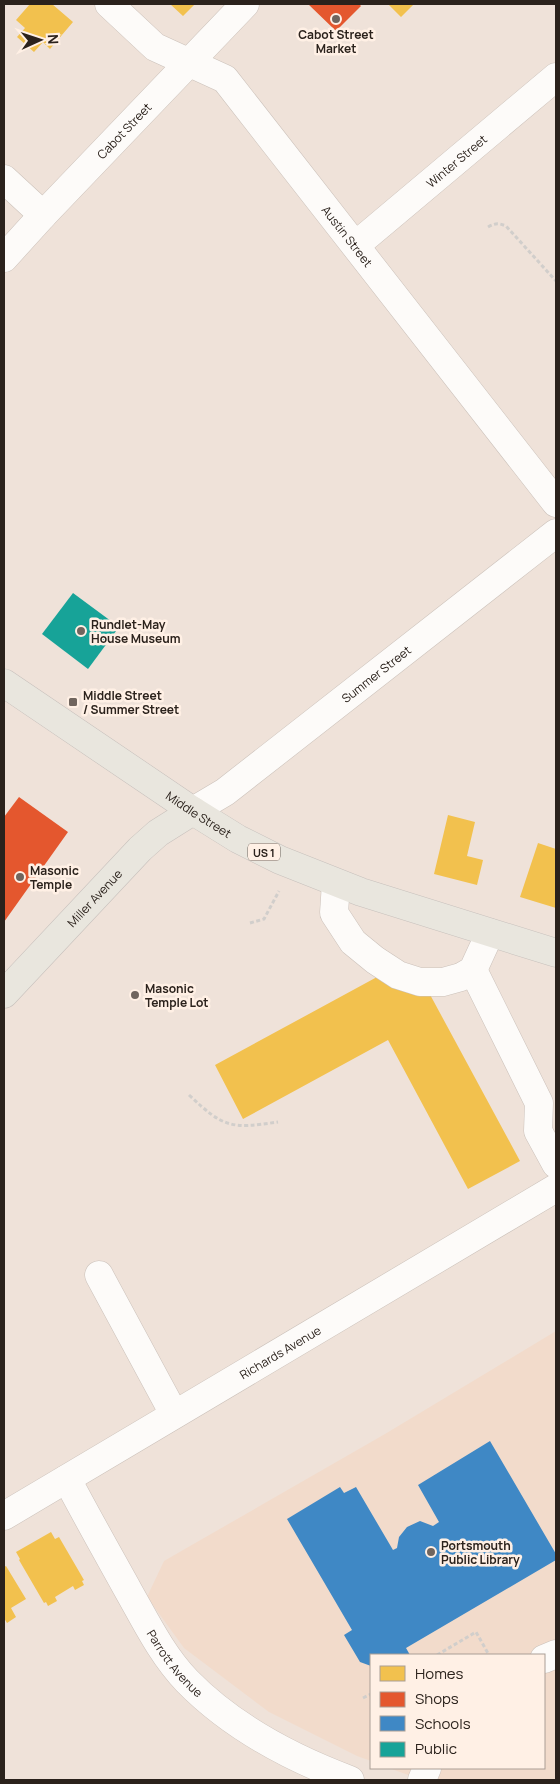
<svg xmlns="http://www.w3.org/2000/svg" width="560" height="1784" viewBox="0 0 560 1784" font-family="Manrope,sans-serif">
<style>
.built{fill:#f2dbcb}
.homes{fill:#f2c14e}
.shops{fill:#e4572e}
.schools{fill:#3f88c5}
.public{fill:#17a398}
.lines{fill:none;stroke-linecap:round;stroke-linejoin:round}
.minor-casing{stroke:#cbc1ba;stroke-width:29}
.major-casing{stroke:#c7c0bc;stroke-width:29}
.path{stroke:#d1cecb;stroke-width:3;stroke-dasharray:4 2.5;stroke-linecap:butt}
.minor{stroke:#fdfbf9;stroke-width:28}
.major{stroke:#e9e6de;stroke-width:28}
.poi-dot{fill:#70655e;stroke:#fff0e5;stroke-width:2}
.labels{text-anchor:middle;dominant-baseline:central;stroke-width:5;stroke-linejoin:round;paint-order:stroke}
.shield{fill:#fff0e5;stroke:#6b6058;stroke-width:1}
.shield-label{font-size:11px;font-weight:bold;fill:#2b221c}
.poi-label{font-size:12px;font-weight:bold;fill:#2b221c;stroke:#fff0e5;text-anchor:start}
.street-label{font-size:12px;fill:#2b221c;stroke:#fff0e5}
</style>
<rect width="100%" height="100%" fill="#efe2d9"/>
<path class="built" d="M556 1331V1780H422L389 1768H544V1655H371V1761L357 1756 269 1712 184 1648 147 1597 164 1561 385 1434Z"/>
<path class="homes" d="M30 4H52L73 22 50 49 43 42 34 52 17 37 25 28 16 20Z
M170 4H195L183 16Z
M388 4H414L401 17Z
M448 815 475 822 467 856 483 860 477 885 434 874Z
M538 843 556 849V908L520 897Z
M377 977 395 988 408 991 427 989 520 1161 468 1189 388 1040 243 1119 215 1065Z
M51 1532 55 1539 59 1537 84 1580 82 1581 84 1585 75 1590 73 1586 55 1597 57 1601 48 1606 46 1602 44 1603 19 1560 20 1559 16 1552Z
M6 1566 26 1599 11 1608 16 1617 7 1623 4 1618V1567Z"/>
<path class="shops" d="M308 4H359L361 6 336 31Z
M19 797 68 832 4 922V817Z"/>
<path class="schools" d="M490 1441 556 1554V1560L406 1648 410 1655H371V1666L360 1662 344 1635 352 1630 287 1519 340 1487 344 1493 356 1487 393 1550 397 1548 399 1537 407 1527 420 1521 433 1526 439 1522 418 1485Z"/>
<path class="public" d="M73 593 119 627 88 669 42 634Z"/>
<g class="lines">
<g class="minor-casing">
<g id="minor">
<path id="s1" d="M109 4 155 47 225 79 556 503"/>
<path d="M4 179 43 215"/>
<path id="s2" d="M356 245 556 77"/>
<path id="s3" d="M4 258 43 215 245 4"/>
<path id="s4" d="M193 811 225 792 556 533"/>
<path d="M336 883 334 913 353 942 375 960 398 975 420 982H443L461 977 473 970 490 933"/>
<path d="M473 970 539 1103 538 1131 556 1164"/>
<path d="M99 1275 174 1414"/>
<path id="s5" d="M67 1479C87 1517 108 1554 129 1592 146 1622 162 1655 187 1681 231 1726 291 1758 350 1780"/>
<path id="s6" d="M4 1516 556 1188"/>
<path d="M544 1659 556 1654"/>
<path d="M422 1780 427 1768"/>
</g>
</g>
<g class="major-casing">
<g id="major">
<path id="s7" d="M4 683 193 811 238 839 280 860 361 892 556 953"/>
<path id="s8" d="M4 994 140 849 158 833 193 811"/>
</g>
</g>
<path class="path" d="M488 227C495 223 499 223 506 226L556 281
M250 923 264 919 279 891
M189 1095C224 1128 231 1129 278 1122
M437 1655 476 1632 489 1655
M363 1698 371 1694"/>
<use href="#minor" class="minor"/>
<use href="#major" class="major"/>
</g>
<g class="poi-dot">
<circle cx="336" cy="19" r="5"/>
<circle cx="81" cy="631" r="5"/>
<rect x="68" y="697" width="10" height="10" rx="2.5"/>
<circle cx="20" cy="877" r="5"/>
<circle cx="135" cy="995" r="5"/>
<circle cx="431" cy="1552" r="5"/>
</g>
<g class="labels">
<rect class="shield" x="248" y="843.5" width="32" height="17" rx="4"/>
<g class="shield-label">
<text x="264" y="852">US 1</text>
</g>
<g class="poi-label">
<text x="336" y="34" text-anchor="middle">Cabot Street<tspan x="336" dy="14">Market</tspan></text>
<text x="91" y="624">Rundlet-May<tspan x="91" dy="14">House Museum</tspan></text>
<text x="83" y="695">Middle Street<tspan x="83" dy="14">/ Summer Street</tspan></text>
<text x="30" y="870">Masonic<tspan x="30" dy="14">Temple</tspan></text>
<text x="145" y="988">Masonic<tspan x="145" dy="14">Temple Lot</tspan></text>
<text x="441" y="1545">Portsmouth<tspan x="441" dy="14">Public Library</tspan></text>
</g>
<g class="street-label">
<text stroke="none"><textPath href="#s3" startOffset="175">Cabot Street</textPath></text>
<text stroke="none"><textPath href="#s2" startOffset="131">Winter Street</textPath></text>
<text stroke="none"><textPath href="#s1" startOffset="339">Austin Street</textPath></text>
<text stroke="none"><textPath href="#s4" startOffset="229">Summer Street</textPath></text>
<text stroke="none"><textPath href="#s7" startOffset="235">Middle Street</textPath></text>
<text stroke="none"><textPath href="#s8" startOffset="132">Miller Avenue</textPath></text>
<text stroke="none"><textPath href="#s6" startOffset="321">Richards Avenue</textPath></text>
<text stroke="none"><textPath href="#s5" startOffset="214">Parrott Avenue</textPath></text>
</g>
</g>
<rect width="560" height="1784" fill="none" stroke="#2b221c" stroke-width="10"/>
<rect x="370" y="1654" width="175" height="115" fill="#fff0e5" stroke="#aa9e95"/>
<rect x="380" y="1666" width="25" height="15" fill="#f2c14e" stroke="#aa9e95"/>
<text x="415" y="1679" font-size="15" fill="#2b221c">Homes</text>
<rect x="380" y="1692" width="25" height="15" fill="#e4572e" stroke="#aa9e95"/>
<text x="415" y="1704" font-size="15" fill="#2b221c">Shops</text>
<rect x="380" y="1716" width="25" height="15" fill="#3f88c5" stroke="#aa9e95"/>
<text x="415" y="1729" font-size="15" fill="#2b221c">Schools</text>
<rect x="380" y="1742" width="25" height="15" fill="#17a398" stroke="#aa9e95"/>
<text x="415" y="1754" font-size="15" fill="#2b221c">Public</text>
<g transform="translate(40 40) rotate(87)" stroke="#fff0e5" stroke-width="4" paint-order="stroke">
<path d="M0-4L9 19L0 12L-9 19Z" fill="#2b221c"/>
<text y="-8" font-size="14" font-weight="bold" text-anchor="middle" fill="#2b221c">N</text>
</g>
</svg>
